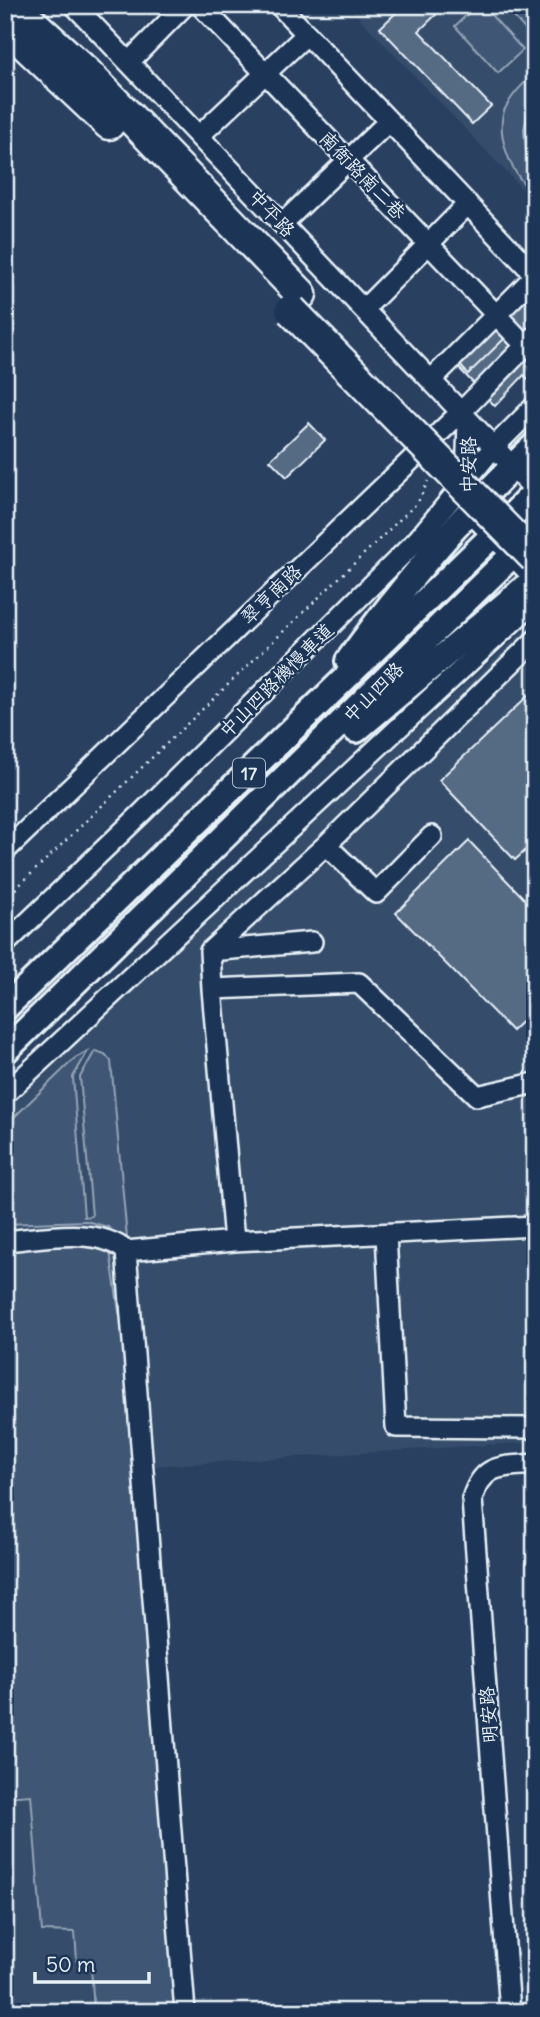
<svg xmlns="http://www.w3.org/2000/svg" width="540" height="2017" viewBox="0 0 540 2017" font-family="Delius,'LXGW WenKai TC',sans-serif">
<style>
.built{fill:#364d6b}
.green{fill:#415774;stroke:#94a4b6;stroke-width:2}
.building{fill:#556a83;stroke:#e8f1f8;stroke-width:2}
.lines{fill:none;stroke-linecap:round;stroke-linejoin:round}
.minor-casing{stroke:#e8f1f8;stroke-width:24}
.major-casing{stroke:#e8f1f8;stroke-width:30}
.highway-casing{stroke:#e8f1f8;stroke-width:35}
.path{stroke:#e8f1f8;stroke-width:2.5;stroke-dasharray:2 5;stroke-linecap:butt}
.minor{stroke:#1d3557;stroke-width:19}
.major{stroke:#1d3557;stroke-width:24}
.highway{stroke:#1d3557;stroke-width:30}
.highway-bridge-casing{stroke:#e8f1f8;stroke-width:35;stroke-linecap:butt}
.highway-bridge{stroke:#1d3557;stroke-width:30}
.labels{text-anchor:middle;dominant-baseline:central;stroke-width:5;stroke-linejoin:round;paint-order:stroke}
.shield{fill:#1d3557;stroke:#abb9c8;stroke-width:2}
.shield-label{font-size:18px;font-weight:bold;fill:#e8f1f8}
.street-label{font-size:19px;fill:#e8f1f8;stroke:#1d3557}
</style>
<rect width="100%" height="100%" fill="#294061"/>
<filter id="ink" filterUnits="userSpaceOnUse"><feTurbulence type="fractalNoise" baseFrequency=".0143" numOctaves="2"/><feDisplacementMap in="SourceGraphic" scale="14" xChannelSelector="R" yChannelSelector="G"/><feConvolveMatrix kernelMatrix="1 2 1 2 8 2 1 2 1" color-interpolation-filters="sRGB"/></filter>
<g filter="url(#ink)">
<path class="built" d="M347 5H535V202Z
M535 621V655L530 659 535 665V1442L155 1466 196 2012H5V1111L115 1004Z"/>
<path class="green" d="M477 5H482L523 50 498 73 455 26Z
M503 5H535V36L533 38Z
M535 73V105L528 113 524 129 526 151 535 167V192C513 182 495 133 504 111 511 95 523 84 535 73Z
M88 1051 73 1077 84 1217 92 1216 80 1077 95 1051 105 1054 111 1061 127 1238 117 1236 108 1227 86 1221 5 1224V1126L75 1058Z
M87 1245 110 1251 119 1312 132 1357 182 2012H94L91 1966 77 1961 75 1932 42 1931 31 1795 5 1797V1250Z"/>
<path class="building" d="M404 5H446L419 31 491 106 472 124 380 28Z
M535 290V387L524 375 495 406 456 365Z
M494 325 506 337 468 374 457 362Z
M309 423 325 440 287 477 270 460Z
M535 689V842L515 860 439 780Z
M469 841 535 910V1009L512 1031 396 913Z"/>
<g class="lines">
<g class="minor-casing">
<path id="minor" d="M74 5 535 490
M200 5 525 345
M279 5 535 275
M129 62 185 5
M199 136 307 34
M282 224 389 121
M364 309 468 204
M431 380 535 276
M468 421 466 481 469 511 535 579
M326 845 376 893 432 836
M5 851 462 411 535 336
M5 944 141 814 418 539 493 448 535 406
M210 951 326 845 535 640
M210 951 212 989 359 983 477 1096 535 1083
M210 951 312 942
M212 989 234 1241
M5 1094 535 601
M386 1234 396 1427 535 1428
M5 1241C41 1238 98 1226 126 1251L185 2012
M126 1251 234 1241 535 1226
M510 2012 472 1499C483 1463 501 1467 535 1464"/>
</g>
<g class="major-casing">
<path id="major" d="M348 661C404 584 465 511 535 445
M356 730 535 579
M5 1008 492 536 535 492
M5 1051 535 533"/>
</g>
<g class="highway-casing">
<path id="highway" d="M13 5 86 72 301 294
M18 38 109 124"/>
</g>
<path class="path" d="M5 899 418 502 428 481"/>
<use href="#minor" class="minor"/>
<use href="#major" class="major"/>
<use href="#highway" class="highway"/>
<g class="highway-bridge-casing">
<path id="highway-bridge" d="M291 310 535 558"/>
</g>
<use href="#highway-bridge" class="highway-bridge"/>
</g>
</g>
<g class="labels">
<rect class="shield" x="233" y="758.5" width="32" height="29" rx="5"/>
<g class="shield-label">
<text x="249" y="773">17</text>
</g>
<g class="street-label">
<text transform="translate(363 175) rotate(46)">南衙路南二巷</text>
<text transform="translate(272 213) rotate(46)">中平路</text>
<text transform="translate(468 465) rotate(-90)">中安路</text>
<text transform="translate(271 594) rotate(-44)">翠亨南路</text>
<text transform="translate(276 680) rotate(-45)">中山四路機慢車道</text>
<text transform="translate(373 692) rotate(-45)">中山四路</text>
<text transform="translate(488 1715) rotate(-94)">明安路</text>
</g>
</g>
<rect width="540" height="2017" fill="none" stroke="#1d3557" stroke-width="28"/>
<rect x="14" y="14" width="512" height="1989" fill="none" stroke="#e8f1f8" stroke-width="2.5" filter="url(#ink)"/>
<path d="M35 1972v10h114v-10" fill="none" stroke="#e8f1f8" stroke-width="3.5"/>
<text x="46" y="1972" font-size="21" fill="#e8f1f8" stroke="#1d3557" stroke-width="5" paint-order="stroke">50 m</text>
</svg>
